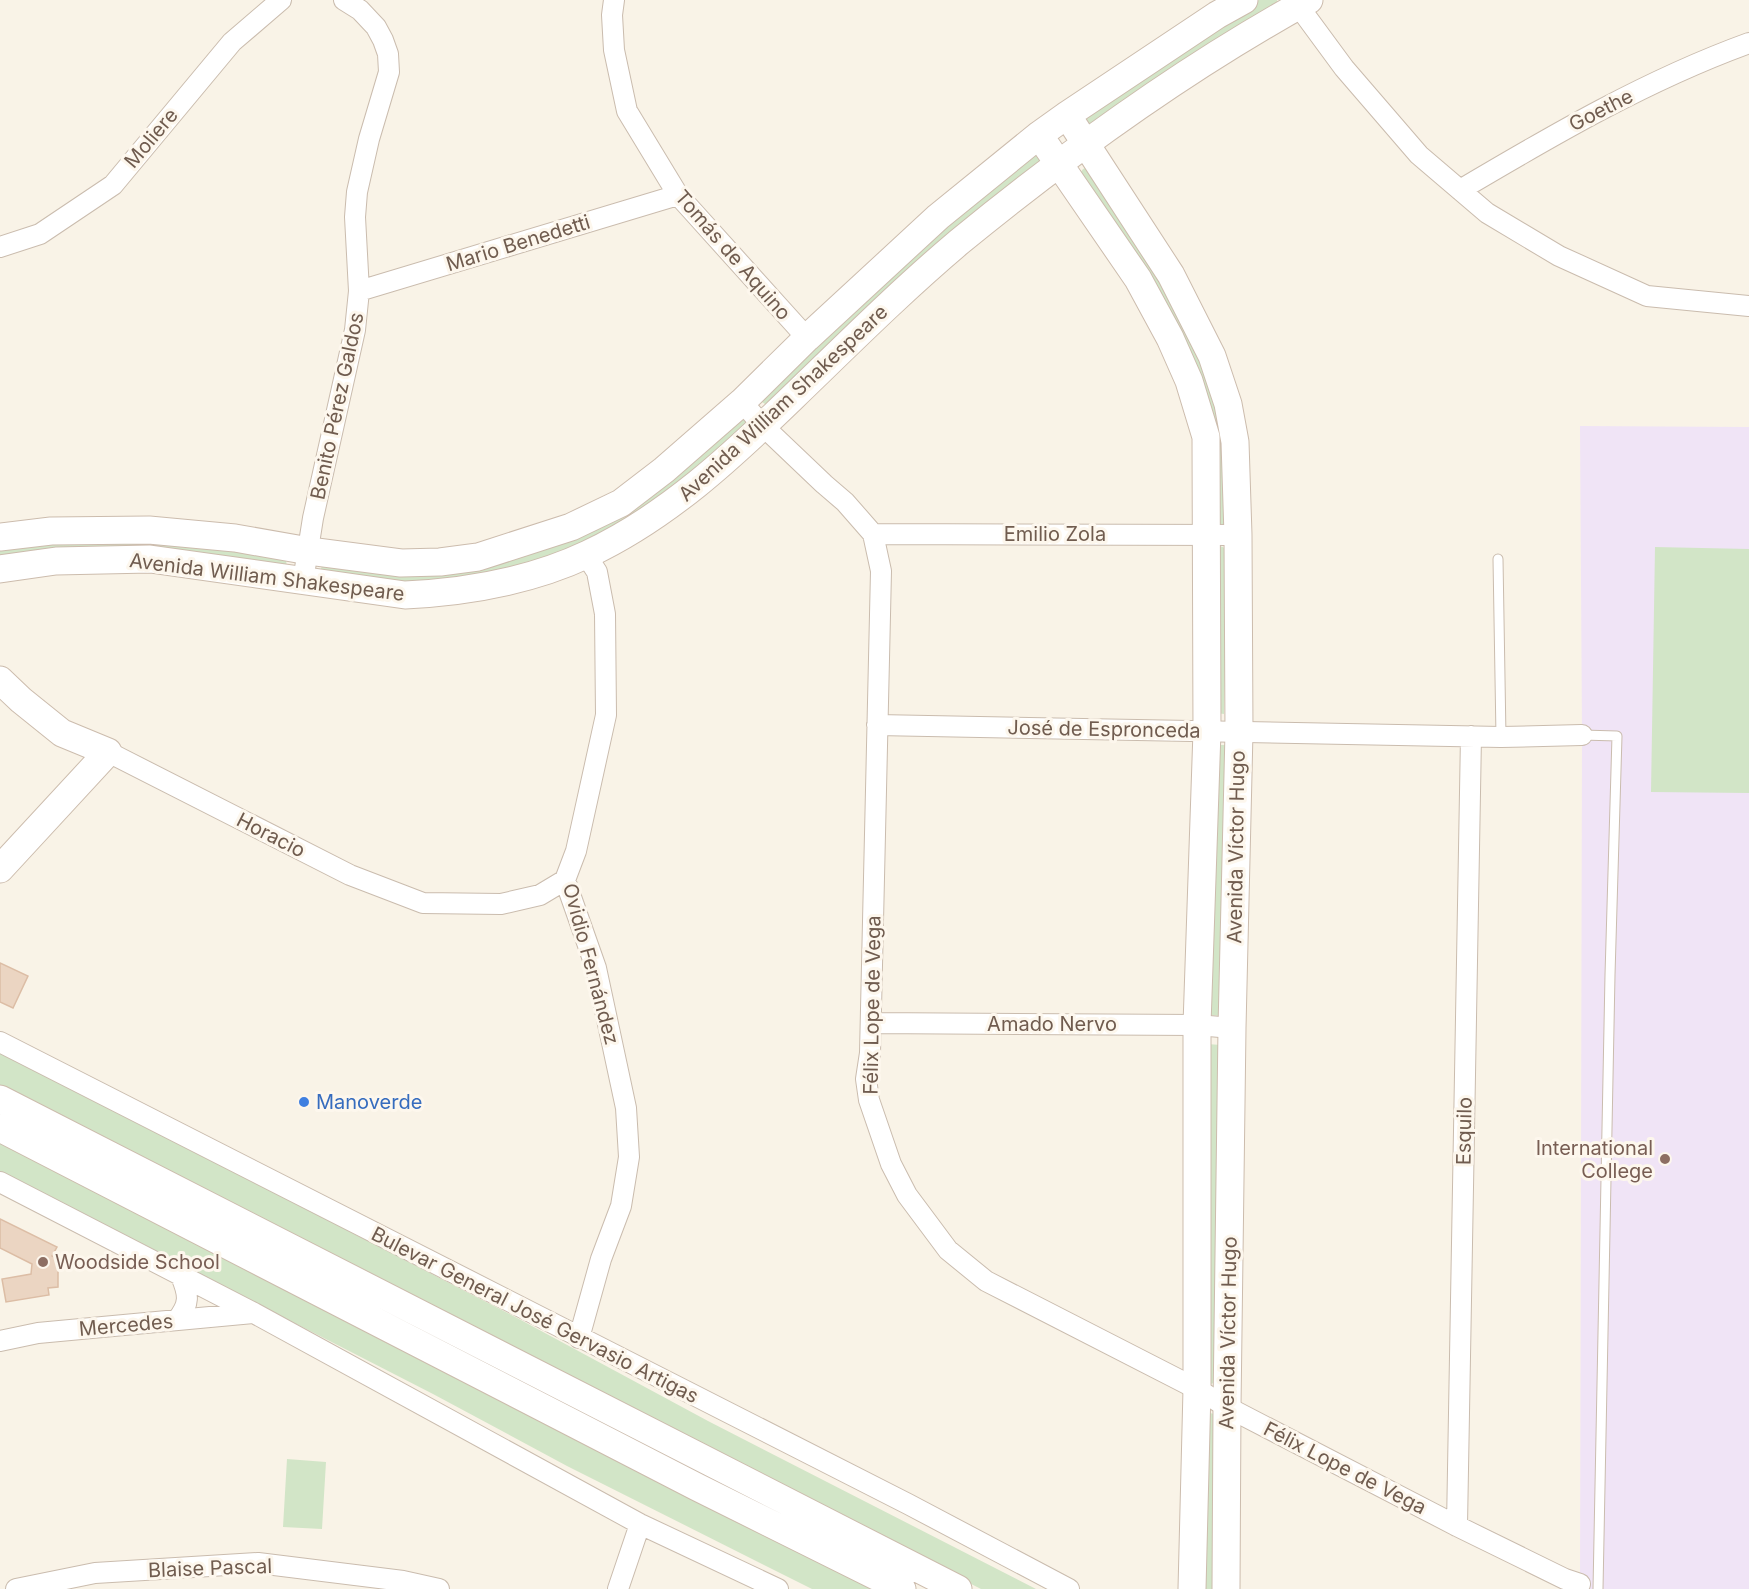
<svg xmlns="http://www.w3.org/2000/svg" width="1749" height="1589" viewBox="0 0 1749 1589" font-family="Inter,sans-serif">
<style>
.education{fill:#f0e4f6}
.green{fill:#d2e5c7}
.building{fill:#ebd5c2;stroke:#dcbda5;stroke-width:1.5}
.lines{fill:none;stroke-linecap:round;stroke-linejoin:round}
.lane-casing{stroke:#cabcae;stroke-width:11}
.street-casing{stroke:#cabcae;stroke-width:22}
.secondary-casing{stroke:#ccbcad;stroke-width:29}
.lane{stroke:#fff;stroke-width:9}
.street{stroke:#fff;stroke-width:20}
.secondary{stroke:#fff;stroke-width:27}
.shop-dot{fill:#3f7fe0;stroke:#fdf7ed;stroke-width:2}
.education-dot{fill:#8d6e63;stroke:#fdf7ed;stroke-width:2}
.labels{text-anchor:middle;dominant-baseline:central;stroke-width:6;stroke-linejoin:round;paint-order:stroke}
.street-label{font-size:20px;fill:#705c4f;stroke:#fdf7ed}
.shop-label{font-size:20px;fill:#366cbe;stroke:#fdf7ed;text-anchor:start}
.education-label{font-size:20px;fill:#785e54;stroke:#fdf7ed;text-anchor:end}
</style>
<rect width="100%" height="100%" fill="#f9f3e7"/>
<path class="education" d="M1580 426 1749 427V1589H1580L1582 735Z"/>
<path class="green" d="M1259 0H1277L1278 4 1091 128 1083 116 1200 37Z
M1037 147 1048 161 768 406 762 402 760 397 885 275Z
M1091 166 1170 291 1219 406 1227 524 1220 530 1213 446 1079 175 1083 169Z
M741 417 748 425 677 491 584 549 440 587 320 571 322 566 521 552Z
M151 536 286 561 287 566 0 561V544Z
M1219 546 1223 547 1227 551 1224 714 1216 713Z
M1655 547 1749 549V793L1651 792Z
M1215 745H1229L1223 1016 1207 1015Z
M1206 1044 1222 1045 1216 1382 1211 1384 1207 1383Z
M0 1051 519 1319 708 1421 1036 1589H981L0 1089Z
M0 1138 884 1589H812L567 1466 433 1394 0 1172Z
M1210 1413 1214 1414 1218 1589H1201L1206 1414Z
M287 1459 326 1462 322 1529 283 1527Z"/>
<path class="building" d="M0 963 28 976 13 1008 0 1002Z
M0 1219 57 1247 52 1256 58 1259V1287L48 1288 49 1295 6 1302 2 1279 31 1274 32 1264 0 1248Z"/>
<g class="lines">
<g class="lane-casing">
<path id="lane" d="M1498 559 1501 737
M1582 735 1617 736 1610 975 1598 1589"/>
</g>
<g class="street-casing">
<path id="street" d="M614 0 612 15 614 50 627 111 678 195 807 338
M1294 0 1344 68 1419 155 1487 213 1559 256 1647 296 1749 306
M1460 190C1553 135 1647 80 1749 43
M0 247 40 234 113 185 232 42 281 0
M359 291 678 195
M742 402 763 426 824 484 845 502 873 534 881 571 870 1053 866 1079 869 1100 891 1164 907 1195 948 1250 986 1281 1197 1389 1227 1407 1457 1526 1565 1579 1580 1584
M873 534 1238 535
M303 581 313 518 355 330 359 291 355 217 357 192 369 139 389 72 388 54 383 40 376 27 360 10 344 0
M877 725 1501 737 1582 735
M108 752 350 875 423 903 501 904 540 895 565 880
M871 1023 1197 1025 1232 1028
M0 1042 908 1504 1069 1589
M0 1182 254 1313 640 1524 778 1589
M177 1320C190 1304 189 1295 181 1276
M579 1338 601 1259 621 1206 629 1157 626 1108 596 968 565 880 576 851 606 715 605 614 597 572 586 555
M0 1341 38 1333 253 1313
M1457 1526 1471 736
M16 1589 95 1573 258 1563 403 1581 439 1589
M618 1589 640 1524"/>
</g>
<g class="secondary-casing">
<path id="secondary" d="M1067 115 1171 275 1212 356 1228 404 1235 442 1238 535 1239 732 1232 1028 1227 1407 1226 1589
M1039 135 1138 279 1170 338 1189 381 1206 437 1207 731 1197 1025V1389L1192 1589
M0 537 51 531 149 530 235 538 309 551 401 563 440 562 478 557 571 527 621 503 664 470 742 402 807 338 938 217 1039 135 1067 115 1217 15 1244 0
M0 569 56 561 150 559 405 595C467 592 531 581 588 554 667 517 731 457 793 397 848 344 901 291 959 242 1069 152 1185 68 1309 0
M0 680 21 700 62 733 108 752 0 869
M0 1099 958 1589
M0 1128 697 1487 902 1589"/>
</g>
<use href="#lane" class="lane"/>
<use href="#street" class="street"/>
<use href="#secondary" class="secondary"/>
</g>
<circle class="shop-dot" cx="304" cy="1102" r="6"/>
<g class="education-dot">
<circle cx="1665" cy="1159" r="6"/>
<circle cx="43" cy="1262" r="6"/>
</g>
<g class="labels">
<g class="street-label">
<text transform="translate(1601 110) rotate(-27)">Goethe</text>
<text transform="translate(151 138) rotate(-50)">Moliere</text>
<text transform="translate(518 243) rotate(-17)">Mario Benedetti</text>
<text transform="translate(733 255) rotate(49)">Tomás de Aquino</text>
<text transform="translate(783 403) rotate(-43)">Avenida William Shakespeare</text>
<text transform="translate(337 406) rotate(-78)">Benito Pérez Galdos</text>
<text x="1055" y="534">Emilio Zola</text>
<text transform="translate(267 577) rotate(7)">Avenida William Shakespeare</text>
<text transform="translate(1104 729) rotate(1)">José de Espronceda</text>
<text transform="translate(271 835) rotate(27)">Horacio</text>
<text transform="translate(1236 847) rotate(-89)">Avenida Víctor Hugo</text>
<text transform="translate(591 964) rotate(75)">Ovidio Fernández</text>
<text transform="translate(872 1005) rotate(-89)">Félix Lope de Vega</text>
<text x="1052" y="1024">Amado Nervo</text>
<text transform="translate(1464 1131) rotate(-89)">Esquilo</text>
<text transform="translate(535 1315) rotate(27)">Bulevar General José Gervasio Artigas</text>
<text transform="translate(126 1325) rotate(-5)">Mercedes</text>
<text transform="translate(1228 1333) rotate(-89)">Avenida Víctor Hugo</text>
<text transform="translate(1345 1468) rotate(27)">Félix Lope de Vega</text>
<text transform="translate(210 1568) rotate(-2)">Blaise Pascal</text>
</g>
<g class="shop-label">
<text x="316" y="1102">Manoverde</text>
</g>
<g class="education-label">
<text x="1653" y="1148">International<tspan x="1653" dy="23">College</tspan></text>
<text x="55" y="1262" text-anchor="start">Woodside School</text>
</g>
</g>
</svg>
